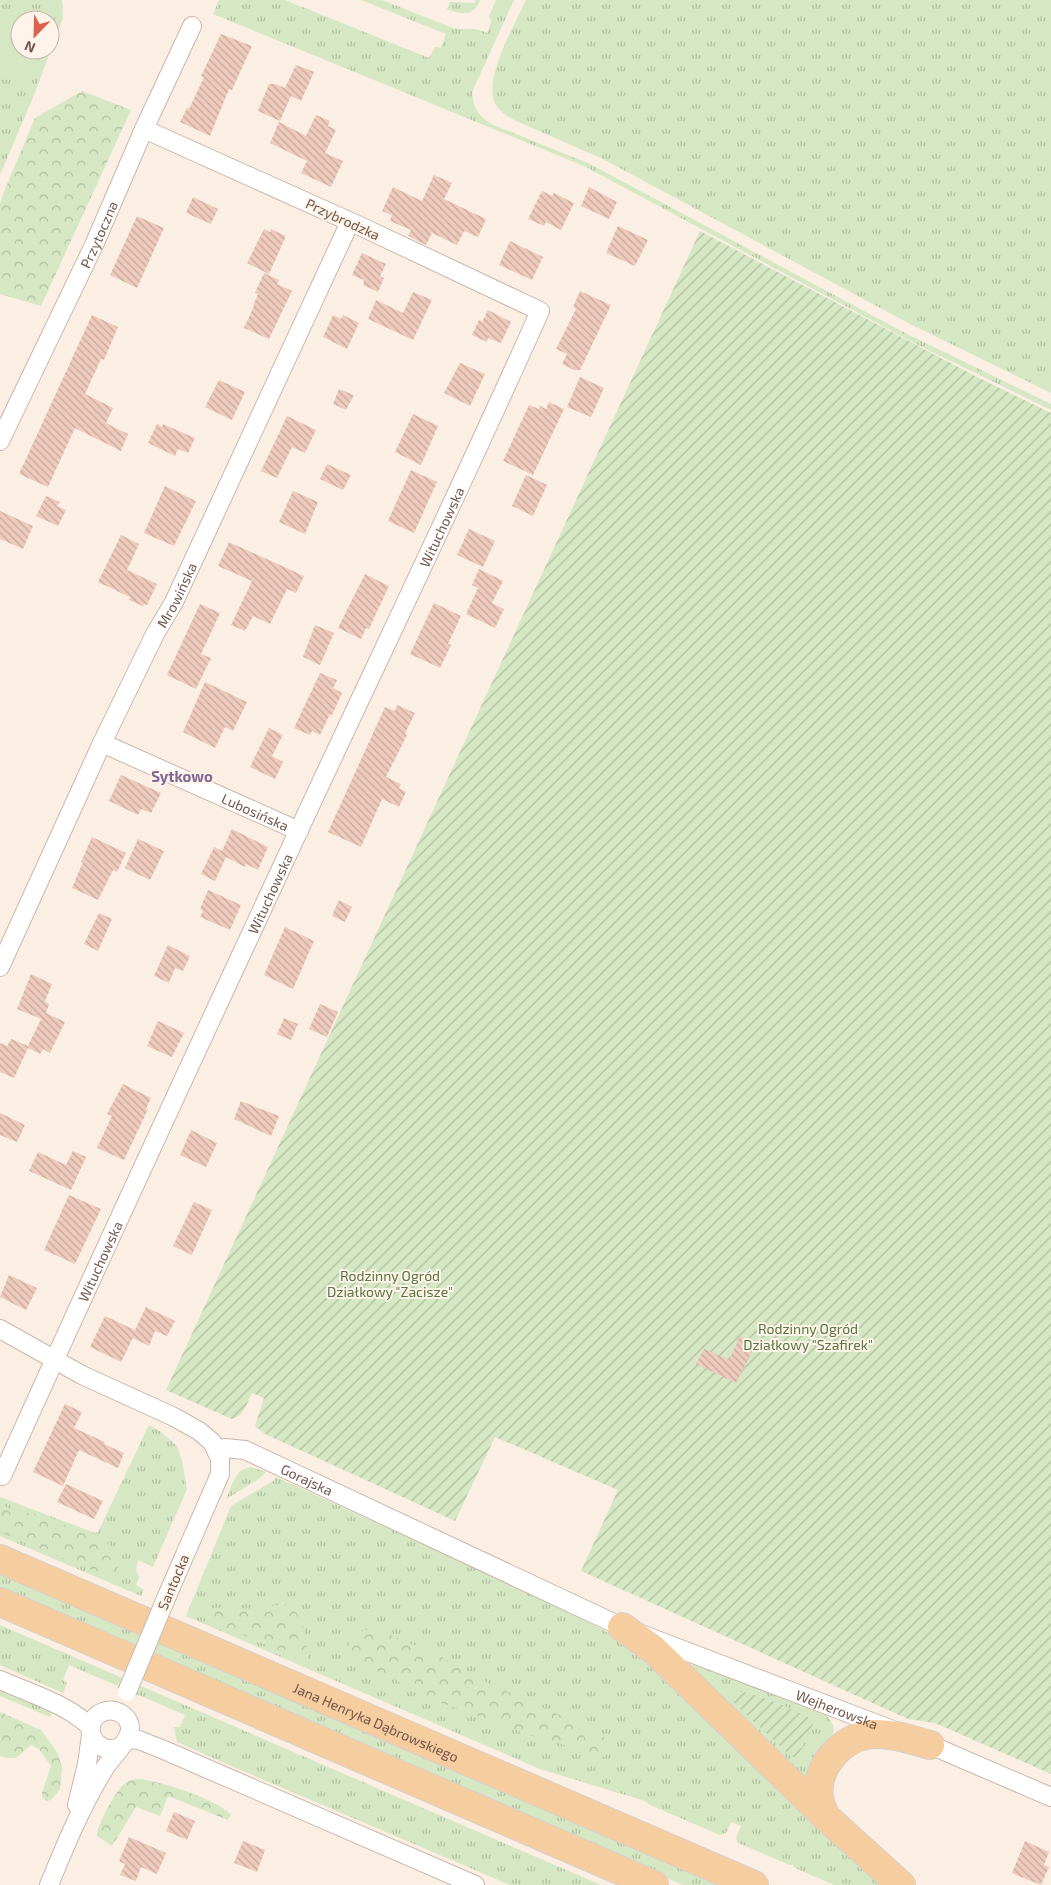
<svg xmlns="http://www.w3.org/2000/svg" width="1051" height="1885" viewBox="0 0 1051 1885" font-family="'Exo 2',sans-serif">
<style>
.grass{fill:url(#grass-tufts);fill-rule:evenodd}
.forest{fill:url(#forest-crowns)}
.garden{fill:url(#garden-furrows)}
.pitch{fill:#d5e7c3}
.building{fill:url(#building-back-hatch)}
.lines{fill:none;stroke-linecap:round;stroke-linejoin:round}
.minor-casing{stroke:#cbb6aa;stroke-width:20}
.primary-casing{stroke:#d7cfcd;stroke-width:30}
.minor{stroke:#fff;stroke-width:18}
.primary{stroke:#f6cd9f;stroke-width:28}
.minor-bridge-casing{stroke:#cbb6aa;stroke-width:20;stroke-linecap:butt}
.minor-bridge{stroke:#fff;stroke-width:18}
.labels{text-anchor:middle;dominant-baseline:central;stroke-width:4;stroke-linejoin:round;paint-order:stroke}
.street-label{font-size:14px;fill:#71554b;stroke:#fef4e9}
.park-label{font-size:14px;fill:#577743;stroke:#fef4e9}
.neighbourhood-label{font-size:15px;font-weight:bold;fill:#806794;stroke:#fef4e9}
</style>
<defs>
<pattern id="grass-tufts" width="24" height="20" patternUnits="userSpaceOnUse" patternTransform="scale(1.25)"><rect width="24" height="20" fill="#d5e7c3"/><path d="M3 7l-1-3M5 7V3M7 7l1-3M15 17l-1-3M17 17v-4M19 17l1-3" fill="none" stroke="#b1bea0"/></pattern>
<pattern id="forest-crowns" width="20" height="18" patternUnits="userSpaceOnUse" patternTransform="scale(1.25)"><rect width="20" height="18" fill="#d5e7c3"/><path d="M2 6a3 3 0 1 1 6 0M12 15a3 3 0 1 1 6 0" fill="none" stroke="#b1bea0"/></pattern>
<pattern id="garden-furrows" width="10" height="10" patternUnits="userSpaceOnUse" patternTransform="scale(1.25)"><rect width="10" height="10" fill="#d5e7c3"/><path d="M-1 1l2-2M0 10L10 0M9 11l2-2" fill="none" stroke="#b1bea0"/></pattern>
<pattern id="building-back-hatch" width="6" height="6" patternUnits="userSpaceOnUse" patternTransform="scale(1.25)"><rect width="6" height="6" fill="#eecbbc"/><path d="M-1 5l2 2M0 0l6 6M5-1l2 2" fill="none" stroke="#c5a89b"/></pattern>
</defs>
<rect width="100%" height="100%" fill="#fbefe3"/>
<path class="grass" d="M0 0H62L63 18 32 100 0 175ZM20 20H50V50H20Z
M219 0H285L429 58 435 47 441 48 446 34 361 0H382L453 28C466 31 474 26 487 33L491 22 489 16 496 0H514L472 92C474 109 477 114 491 124L590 164 905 333 1051 404V410L918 345 584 166 213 14Z
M475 0H480C473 17 462 15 447 9L450 2 475 3Z
M526 0H1051V393L910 324 601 158 516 121C507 116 500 112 495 103 483 79 515 24 526 0Z
M149 1425 161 1432 177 1446 182 1461 187 1489 153 1567 138 1560 136 1570 139 1577 136 1585 144 1590 141 1596 0 1536V1497L95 1533 98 1532Z
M251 1467 266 1472 259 1479 226 1499C232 1486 235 1468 251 1467Z
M276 1477 552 1603 605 1631 643 1654 889 1885H834L795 1868 793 1865H790L738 1843 736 1838 741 1826 731 1822 726 1833 720 1835 650 1805 645 1801 540 1769 186 1616 231 1506 273 1481Z
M0 1571 726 1885H683L0 1589Z
M0 1625 601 1885H510L222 1762 177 1742 174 1727H180L185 1715 69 1665 63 1680 67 1683 63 1693 0 1665Z
M671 1658 729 1676 818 1709C827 1715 833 1720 834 1731L810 1788Z
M0 1687 53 1710 50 1717 0 1696Z"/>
<path class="forest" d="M82 91 131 110 41 306 0 294V204L3 194 35 118Z
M0 1503C16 1515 35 1512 52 1518 60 1521 66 1526 73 1529 81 1533 91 1534 99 1538 116 1546 126 1562 111 1578L0 1532Z
M280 1603C301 1605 304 1631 307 1647 308 1653 309 1657 306 1662L199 1616 202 1610C229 1603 256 1615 280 1603Z
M374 1628 440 1656 473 1676 601 1734C608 1740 611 1748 605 1757L592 1755 572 1747 535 1737 431 1699 393 1679 349 1652C346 1633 359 1632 374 1628Z
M0 1712 41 1730 57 1752 62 1766 60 1789 51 1800 46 1801 42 1797V1793L51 1766 39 1749 31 1745 16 1758H6L0 1756Z
M139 1779C162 1781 214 1799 231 1814L228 1820 168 1796 160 1816 136 1807 112 1846 97 1836C97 1825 117 1787 127 1782 131 1780 135 1779 139 1779Z"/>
<path class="garden" d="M700 231 979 378 1051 413V1774L935 1723 908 1719 581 1571 618 1490 495 1437 455 1521 265 1434 255 1426 264 1398 252 1393C247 1403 244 1416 232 1419L166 1390Z
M736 1692C750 1690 800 1712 813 1720V1724L797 1758 791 1756 735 1704 733 1701Z"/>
<path class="pitch" d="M0 17 34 19 20 20V50H31L28 82 0 79Z"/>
<path class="building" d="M221 34 252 46 232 90 229 89 210 136 180 122 187 108 189 109 204 77 201 76Z
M296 65 314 72 301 101 291 96 280 121 258 111 269 84H275L285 88Z
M316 115 330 121 328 126 336 130 325 153 343 161 331 187 301 173 307 161 270 143 279 122 306 136Z
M434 175 452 183 444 199 486 219 478 237 464 231 457 245 432 233 426 245 408 236 411 230 390 221 392 215 382 211 393 187 422 201Z
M589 187 617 202 609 219 581 206Z
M542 191 552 196 554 193 574 203 561 230 546 222 544 226 528 219Z
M193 197 218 209 211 224 186 213Z
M137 216 164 228 137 288 110 275Z
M618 226 648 240 635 266 606 253Z
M264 229 270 232 271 229 286 236 269 274 247 263Z
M510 241 543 257 532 280 499 265Z
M362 253 386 264 380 276 384 278 378 292 363 285 364 280 352 275Z
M264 273 279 280 277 284 292 291 269 339 244 328 254 306H253L258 294 255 293Z
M580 291 611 305 580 370H574L562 364 567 354 556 349 576 309 573 307Z
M413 292 432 300 413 340 368 319 376 300 403 313Z
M488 310 511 322 501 343 488 338 487 342 472 335 479 320 482 322Z
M92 315 118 327 104 360 101 359 85 394 113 408 106 423 128 434 121 451 75 428 48 487 19 474Z
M333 315 341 319 343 315 359 323 347 349 323 337Z
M460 363 485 374 470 406 444 393Z
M580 377 604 388 591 417 567 407Z
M219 380 245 392 232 420 205 407Z
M339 389 354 395 346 410 333 404Z
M549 402 564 409 533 475 503 461 529 405 539 409 540 406 546 409Z
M413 414 438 426 421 465 395 452Z
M287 416 316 430 305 453 292 447 277 478 261 471Z
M157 424 162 427 163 424 195 438 188 453 178 449 175 456 148 443Z
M327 464 351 475 343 490 320 479Z
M411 470 437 482 414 533 388 521Z
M526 475 547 485 533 516 512 506Z
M165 486 196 501 174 546 144 533Z
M293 491 318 502 305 534 279 522Z
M46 496 60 502 57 506 66 510 58 526 36 516Z
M0 511 33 526 23 549 0 539Z
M469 529 495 541 483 567 457 555Z
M121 535 139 544 127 570 157 584 147 605 144 604 143 606 129 600 130 597 98 582Z
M229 542 304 576 296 593 287 589 270 624 253 616 245 631 231 625 252 581 218 566Z
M479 569 503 581 492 603 504 609 495 628 466 614 478 588 472 585Z
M365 574 389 586 369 629 366 628 361 639 338 628Z
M434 603 461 616 448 644 451 645 440 668 410 654Z
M200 604 220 613 201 654 211 658 196 689 167 675Z
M315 625 334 633 320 665 303 657Z
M320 673 337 680 333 688 342 693 332 715 330 714 320 735 312 731 310 735 294 728Z
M205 682 247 702 233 731 225 727 215 748 183 732Z
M397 705 415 713 405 734 407 735 386 777 401 784 399 788 406 792 399 807 382 799 361 847 328 832 385 707 395 711Z
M269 728 283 735 272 756 283 762 275 779 250 767Z
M121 775 161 793 151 813 141 809 138 815 109 801Z
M232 829 268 847 258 870 246 864 245 867 226 857 215 881 201 874 214 847 222 851Z
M92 837 126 853 117 872 113 870 98 900 72 888 83 862H81Z
M138 839 164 851 150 880 125 868Z
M208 890 241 905 230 930 200 917 203 911 200 909Z
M339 900 352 907 345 922 332 916Z
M99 913 112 919 98 951 84 944Z
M285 927 314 941 293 989 264 975Z
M168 945 190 956 183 971 175 968 169 983 154 976Z
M31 974 52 984 45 1001 49 1004 46 1013 65 1022 50 1053 43 1049 40 1054 28 1048 14 1078 0 1072V1043L7 1046 11 1039 28 1046 41 1019 17 1009Z
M320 1004 338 1012 327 1037 309 1029Z
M284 1018 298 1024 291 1040 277 1034Z
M158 1021 184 1033 172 1057 147 1046Z
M123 1084 151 1098 146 1109H148L124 1160 97 1148 112 1116 107 1114Z
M241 1101 279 1116 271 1136 234 1119Z
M0 1113 25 1125 17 1142 0 1135Z
M191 1130 217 1143 206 1167 180 1155Z
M73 1151 86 1157 71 1190 29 1171 38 1152 66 1165Z
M69 1195 101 1209 75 1264 44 1250Z
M194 1202 212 1210 192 1255 173 1246Z
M9 1275 37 1288 26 1310 0 1297Z
M146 1307 175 1321 167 1336 155 1331 149 1346 133 1338 121 1362 90 1347 105 1316 135 1330Z
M740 1336 756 1344 736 1383 696 1364 704 1349 729 1360Z
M65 1404 82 1412 74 1428 105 1442 104 1444 124 1453 118 1468 79 1450 63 1486 33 1472Z
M66 1484 103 1501 94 1519 57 1502Z
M174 1812 195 1821 187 1840 166 1831Z
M129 1837 166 1853 157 1874 141 1867 136 1881 120 1875 125 1864 119 1861Z
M243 1841 265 1850 257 1872 234 1863Z
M1025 1841 1049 1852 1044 1865 1049 1867 1041 1885 1012 1873Z"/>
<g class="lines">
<g class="minor-casing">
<g id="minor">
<path id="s1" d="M0 441 94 245 144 129 192 26"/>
<path id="s2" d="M102 743 299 831"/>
<path id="s3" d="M0 967 102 743 155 634 174 602 350 222"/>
<path d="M0 1329 82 1375 174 1417 199 1431 212 1442 216 1450 220 1459V1474L167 1596"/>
<path id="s4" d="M216 1450 225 1448 245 1450 620 1626 890 1729"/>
<path id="s5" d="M2 1476C99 1260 199 1046 298 832 379 658 462 486 540 311L362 227 144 129"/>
<path d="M0 1680C29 1693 70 1705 91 1728"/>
<path d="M127 1739 139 1740 164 1750 475 1885"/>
<path d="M921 1741 1051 1797"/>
<path d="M77 1805 87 1764 91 1735"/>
<path d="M49 1885C65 1846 81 1807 103 1771 109 1759 129 1742 130 1730 131 1716 115 1707 103 1712 79 1721 93 1758 121 1747"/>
</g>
</g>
<g class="primary-casing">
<g id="primary">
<path id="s6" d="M0 1559 754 1885"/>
<path d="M0 1602 654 1885"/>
<path d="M622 1627 653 1649 826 1817 901 1885"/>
<path d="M826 1817C824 1812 821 1807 820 1802 812 1770 841 1736 873 1734 892 1733 912 1740 930 1745"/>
</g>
</g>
<use href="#minor" class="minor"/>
<use href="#primary" class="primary"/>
<g class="minor-bridge-casing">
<path id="minor-bridge" d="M127 1692 167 1596"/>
</g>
<use href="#minor-bridge" class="minor-bridge"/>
</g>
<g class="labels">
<g class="street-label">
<text transform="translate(343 219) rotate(25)">Przybrodzka</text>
<text stroke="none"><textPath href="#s1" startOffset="229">Przytoczna</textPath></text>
<text stroke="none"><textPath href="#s5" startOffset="1046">Wituchowska</textPath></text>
<text stroke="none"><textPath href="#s3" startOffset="412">Mrowińska</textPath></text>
<text stroke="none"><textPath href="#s2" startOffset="168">Lubosińska</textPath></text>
<text stroke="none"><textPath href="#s5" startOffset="641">Wituchowska</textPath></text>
<text stroke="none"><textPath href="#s5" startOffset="236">Wituchowska</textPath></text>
<text stroke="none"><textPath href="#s4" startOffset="98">Gorajska</textPath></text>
<text transform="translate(173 1582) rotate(-67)">Santocka</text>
<text stroke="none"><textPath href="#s4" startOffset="676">Wejherowska</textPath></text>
<text stroke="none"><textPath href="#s6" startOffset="410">Jana Henryka Dąbrowskiego</textPath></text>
</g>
<g class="park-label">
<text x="390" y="1275">Rodzinny Ogród<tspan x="390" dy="16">Działkowy "Zacisze"</tspan></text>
<text x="808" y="1328">Rodzinny Ogród<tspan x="808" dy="16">Działkowy "Szafirek"</tspan></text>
</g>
<g class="neighbourhood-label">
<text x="182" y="776">Sytkowo</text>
</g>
</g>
<g transform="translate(35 35) rotate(203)"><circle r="24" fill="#fef4e9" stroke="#c6b4aa"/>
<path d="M0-4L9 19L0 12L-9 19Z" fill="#de614f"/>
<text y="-8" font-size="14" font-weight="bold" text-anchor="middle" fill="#71554b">N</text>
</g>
</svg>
